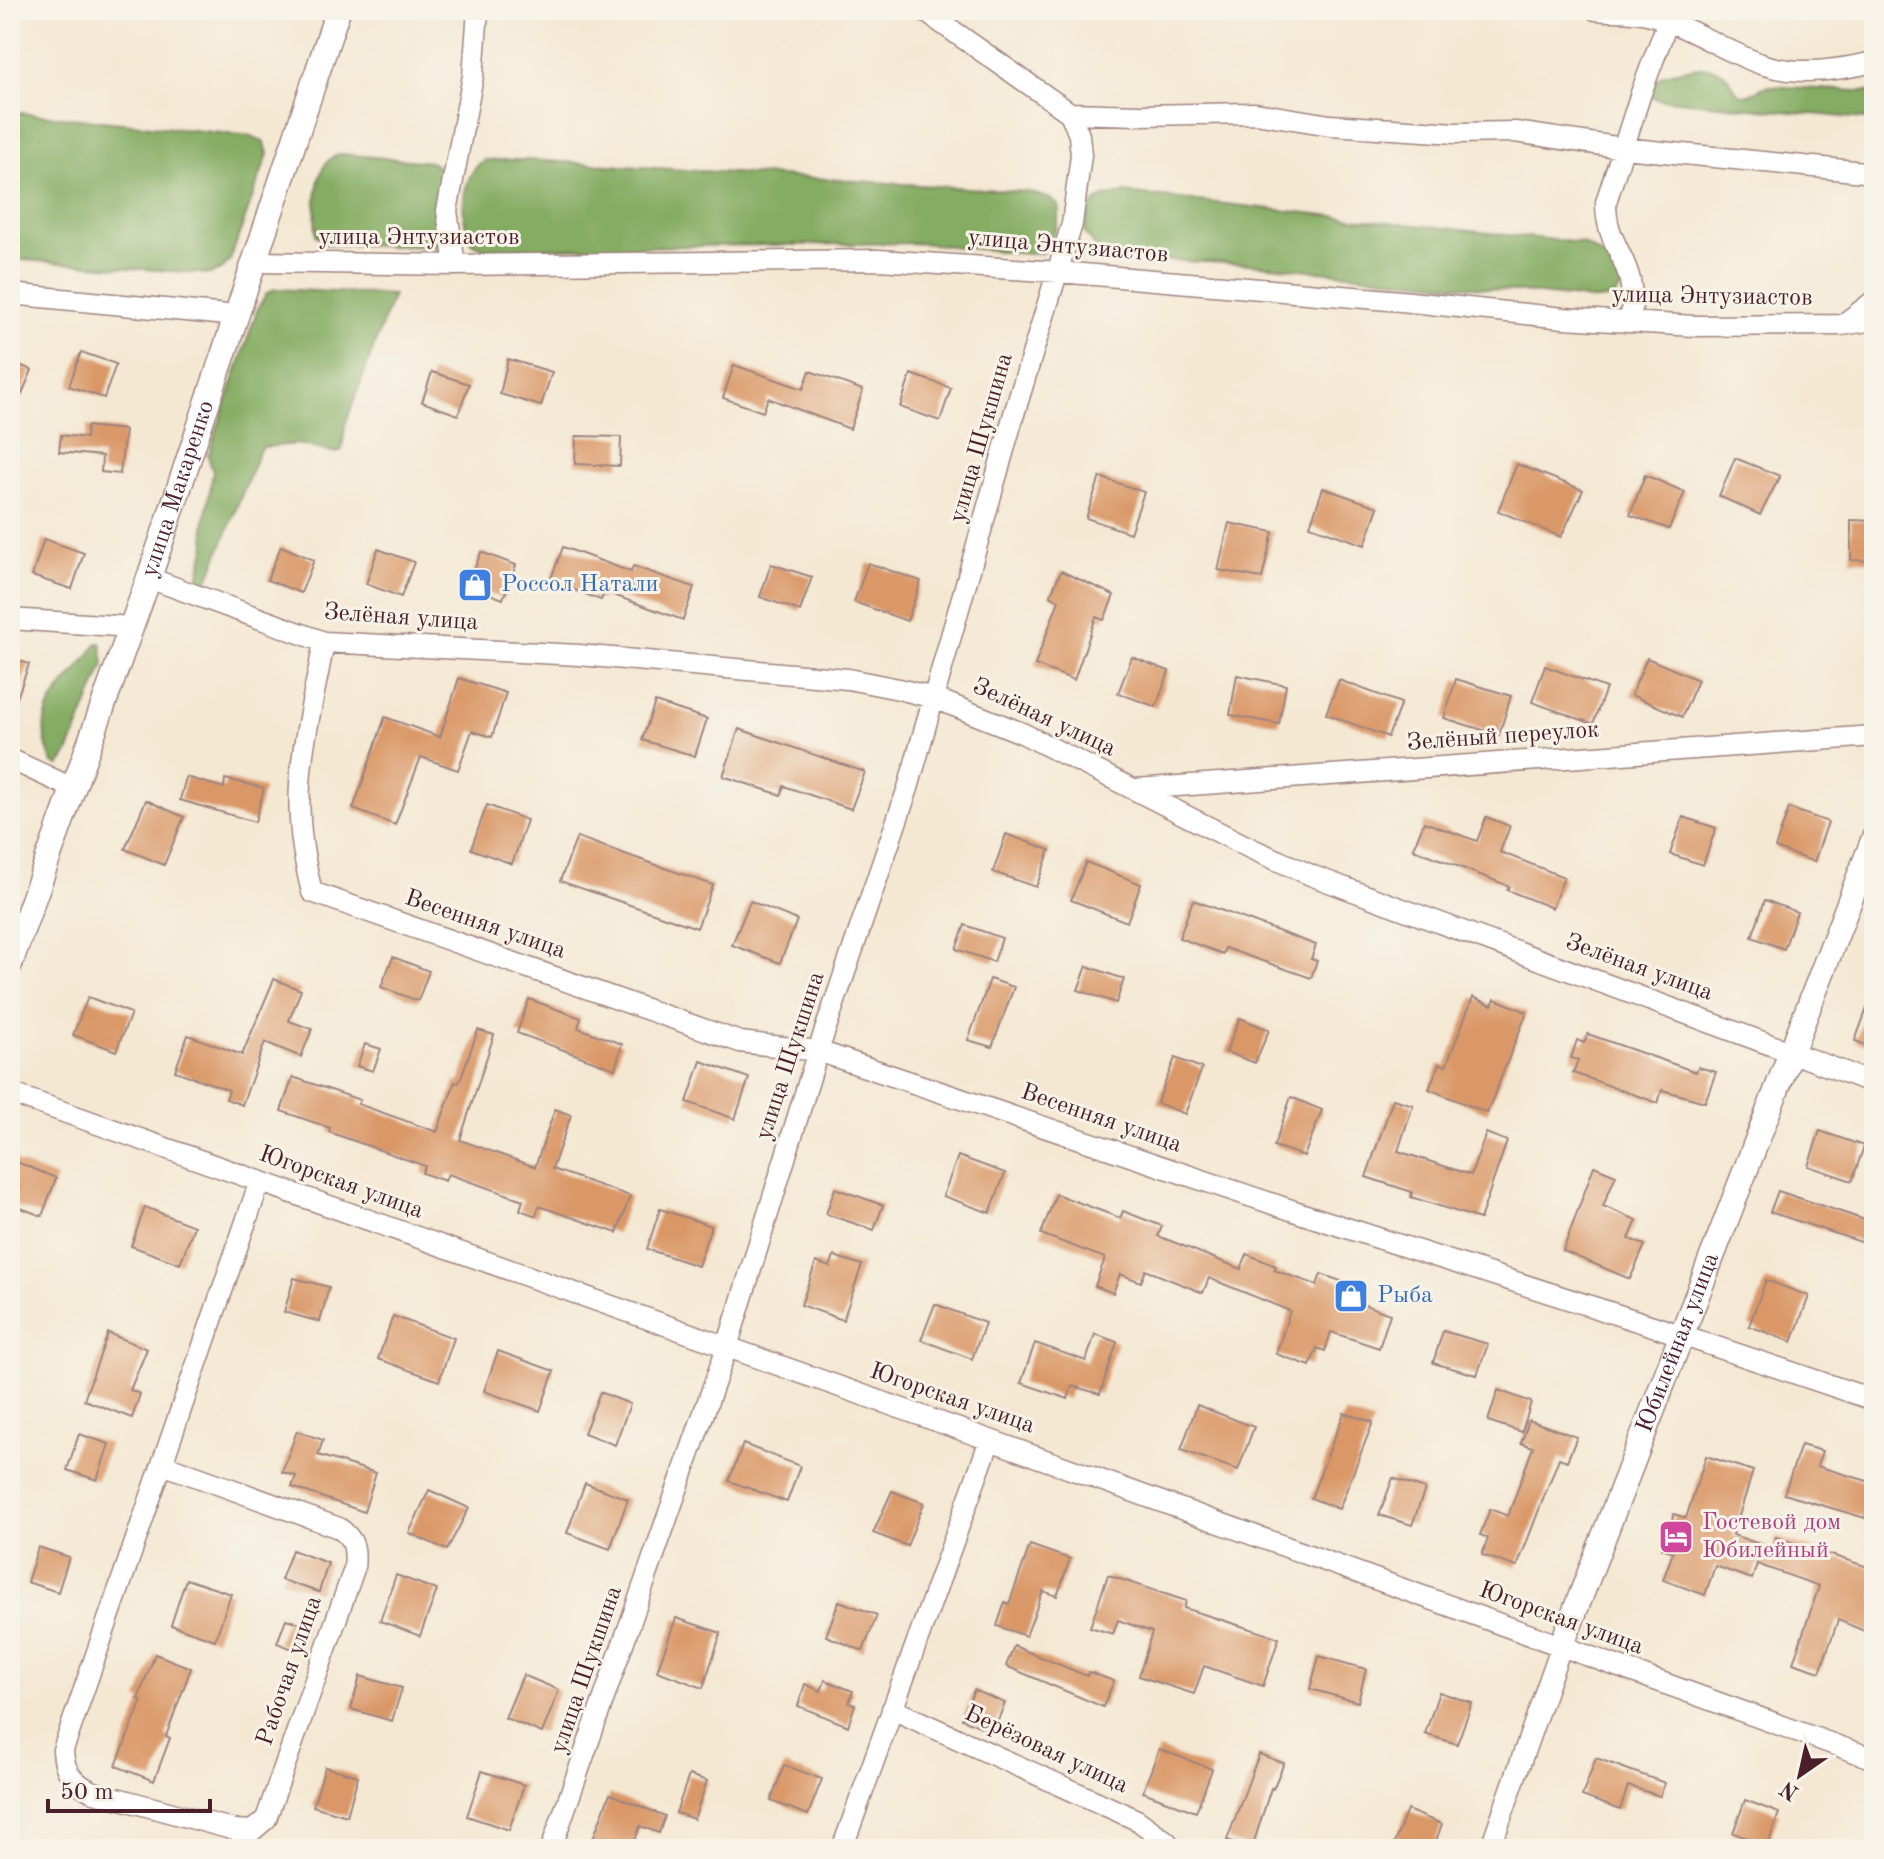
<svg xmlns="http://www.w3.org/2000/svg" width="1884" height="1859" viewBox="0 0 1884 1859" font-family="'Old Standard TT',serif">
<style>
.forest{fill:#84ac62;stroke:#676646;stroke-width:2}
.building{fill:#da9868}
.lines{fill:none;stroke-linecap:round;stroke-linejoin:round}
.minor-casing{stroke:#9f847f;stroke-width:23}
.tertiary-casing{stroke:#9f847f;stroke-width:27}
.minor{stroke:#fff;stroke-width:20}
.tertiary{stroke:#fff;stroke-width:24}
.labels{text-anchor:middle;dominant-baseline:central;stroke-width:6;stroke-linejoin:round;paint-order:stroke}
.street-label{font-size:24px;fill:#4a1f2b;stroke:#f7f3e8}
.shop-label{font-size:24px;fill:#366cbe;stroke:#f7f3e8;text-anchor:start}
.hotel-label{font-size:24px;fill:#b23c85;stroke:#f7f3e8;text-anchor:start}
</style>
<rect width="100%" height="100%" fill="#f7f3e8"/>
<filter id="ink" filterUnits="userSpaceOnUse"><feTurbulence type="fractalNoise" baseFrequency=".0125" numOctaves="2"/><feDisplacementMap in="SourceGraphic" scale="16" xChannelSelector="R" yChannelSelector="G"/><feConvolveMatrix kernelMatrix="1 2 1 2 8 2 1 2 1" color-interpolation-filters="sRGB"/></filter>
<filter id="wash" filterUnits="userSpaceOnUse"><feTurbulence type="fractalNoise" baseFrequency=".006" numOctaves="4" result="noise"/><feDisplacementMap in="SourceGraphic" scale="32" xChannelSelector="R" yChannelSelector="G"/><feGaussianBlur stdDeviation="1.8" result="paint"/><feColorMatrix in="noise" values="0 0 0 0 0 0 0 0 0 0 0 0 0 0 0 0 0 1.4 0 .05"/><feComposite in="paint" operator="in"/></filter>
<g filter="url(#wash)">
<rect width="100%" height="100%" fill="#f4e8d3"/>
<path class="forest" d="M1698 67C1740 67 1727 94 1744 95 1752 96 1760 87 1768 86L1874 92V120L1658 99 1653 97C1650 69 1678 72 1698 67Z
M10 112 252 136 265 143 268 154 230 260 221 270 210 274 10 259Z
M340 154 431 162 444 172C441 193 449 231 437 247L326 244 316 235C315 216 314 174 329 160 329 159 339 154 340 154Z
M484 160H531L1029 192 1050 199 1059 206C1059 225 1054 238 1042 253L1029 254 920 243 484 249 471 243C460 217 459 178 484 160Z
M1125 193 1581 243C1607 257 1614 259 1621 289L1613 298 1598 300 1251 264 1113 258 1098 250 1084 232C1090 202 1094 196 1125 193Z
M275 289 393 295 345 425 342 450 337 453 298 444 263 447 259 451 206 585H202L198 579 206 544 204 526 213 472 208 456 258 308 266 294Z
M97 643H101L104 664 68 753 59 766 53 763C25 704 71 687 97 643Z"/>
<g id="blocks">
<path class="building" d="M81 352 116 364 104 398 69 386Z
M508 359 552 372 541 406 500 394Z
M10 361 32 370 10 422Z
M734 365 803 389 810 371 863 390 850 429 768 398 763 412 723 398Z
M432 372 469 384 458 415 422 402Z
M911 374 951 388 940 421 900 407Z
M87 426 125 430 120 474 101 472 102 456 59 452 61 435 86 438Z
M576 436 621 437 620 466 575 464Z
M1735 458 1780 476 1760 515 1719 496Z
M1517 464 1583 490 1561 537 1498 511Z
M1645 475 1685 492 1669 529 1630 515Z
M1100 477 1144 492 1130 533 1086 518Z
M1323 488 1378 507 1365 545 1310 526Z
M1851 520 1874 521V561L1851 560Z
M1229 523 1273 532 1262 578 1218 570Z
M44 539 84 553 72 589 32 576Z
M281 546 314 560 301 593 267 580Z
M563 547 631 572 633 566 694 587 683 620 605 592 601 600 550 581Z
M378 549 414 562 401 597 366 584Z
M481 552 516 565 503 599 468 586Z
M868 563 921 581 907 621 854 602Z
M771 564 812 577 800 611 760 597Z
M1061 571 1114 595 1104 620 1096 617 1074 680 1035 665 1059 600 1050 596Z
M10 657 29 664 12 712 10 711Z
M1132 657 1169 671 1156 707 1118 693Z
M1647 658 1698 680 1682 717 1631 695Z
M1545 666 1606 688 1593 724 1532 702Z
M1237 675 1286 685 1279 724 1230 715Z
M459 678 506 693 492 737 472 731 458 770 421 757 395 825 353 809 385 717 440 737Z
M1456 679 1511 696 1499 735 1444 718Z
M1339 680 1401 703 1388 737 1326 714Z
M655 702 707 719 695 756 642 740Z
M739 729 865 772 851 809 784 786 781 795 723 776Z
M186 777 224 788 225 779 264 788 255 822 180 800Z
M146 800 184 817 164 865 125 849Z
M487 805 527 820 512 864 471 849Z
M1789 808 1828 822 1814 862 1775 848Z
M1486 817 1510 826 1500 852 1564 877 1552 908 1507 890 1509 886 1413 849 1424 822 1477 841Z
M1683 817 1716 828 1703 865 1670 854Z
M1006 834 1050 850 1036 887 993 872Z
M577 837 713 885 697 928 560 881Z
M1086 862 1141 884 1127 922 1071 900Z
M1193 900 1316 945 1311 959 1317 961 1311 978 1225 948 1223 954 1179 938Z
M1765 900 1797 912 1784 949 1752 937Z
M750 901 797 920 780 963 732 945Z
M965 925 1002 938 994 962 956 949Z
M393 957 429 971 418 1001 381 987Z
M1087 966 1124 979 1116 1003 1078 990Z
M274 979 301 990 289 1021 312 1029 301 1057 265 1042 242 1105 226 1099 229 1090 175 1071 188 1035 242 1055Z
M990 979 1014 987 992 1047 968 1040Z
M1872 995 1874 996V1048L1855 1041Z
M88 997 131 1013 116 1051 73 1035Z
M1473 997 1492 1005 1495 999 1527 1012 1487 1113 1429 1089 1439 1064 1446 1066Z
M529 999 581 1018 578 1028 622 1044 615 1069 517 1033Z
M1240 1018 1269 1030 1255 1063 1226 1052Z
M478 1030 494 1035 460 1140 535 1167 555 1109 571 1115 552 1169 630 1196 617 1233 539 1206 536 1216 520 1210 523 1200 448 1174 445 1181 422 1173 425 1166 329 1132 330 1128 281 1111 293 1077 360 1100 358 1104 437 1132 455 1082 459 1083Z
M1588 1034 1696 1072 1698 1067 1716 1072 1705 1102 1662 1090 1658 1103 1573 1073 1578 1060 1571 1058 1577 1040 1584 1043Z
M365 1044 381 1049 373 1071 357 1066Z
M1175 1058 1202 1068 1185 1114 1157 1103Z
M701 1061 749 1078 735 1119 687 1102Z
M1291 1097 1322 1110 1304 1156 1274 1146Z
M1393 1099 1413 1105 1398 1151 1471 1175 1486 1133 1507 1141 1480 1219 1411 1197 1412 1192 1366 1177Z
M1820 1131 1864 1146 1852 1181 1808 1166Z
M958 1156 1005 1173 990 1213 943 1196Z
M10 1159 56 1178 42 1216 10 1204Z
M1594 1166 1616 1175 1603 1206 1637 1220 1629 1239 1645 1245 1630 1279 1563 1251Z
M835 1188 883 1205 874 1230 826 1214Z
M1778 1191 1874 1223 1867 1244 1770 1212Z
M1056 1194 1120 1218 1123 1211 1162 1226 1158 1236 1241 1269 1247 1254 1276 1266 1274 1270 1317 1285 1321 1274 1361 1288 1356 1302 1390 1314 1379 1348 1331 1332 1325 1351 1317 1348 1310 1366 1276 1354 1290 1311 1209 1278 1203 1293 1146 1270 1141 1282 1120 1274 1113 1293 1095 1286 1105 1258 1041 1234Z
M145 1207 194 1226 180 1264 131 1246Z
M660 1209 711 1226 698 1266 647 1249Z
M834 1256 862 1265 843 1320 801 1305 816 1262 830 1267Z
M294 1278 329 1287 320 1322 284 1312Z
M1766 1280 1809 1296 1792 1342 1749 1326Z
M935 1304 985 1323 972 1359 921 1340Z
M393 1316 454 1338 439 1381 378 1359Z
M1443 1331 1488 1344 1477 1375 1433 1363Z
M108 1333 147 1349 130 1390 140 1394 132 1418 84 1400Z
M1095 1334 1117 1342 1100 1394 1072 1386 1068 1399 1021 1383 1035 1343 1086 1361Z
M498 1351 554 1371 540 1411 484 1391Z
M1498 1390 1531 1402 1522 1432 1488 1421Z
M600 1392 630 1404 615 1445 584 1433Z
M1197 1405 1254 1427 1238 1470 1181 1450Z
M1344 1413 1373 1422 1339 1509 1311 1498Z
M1529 1420 1577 1437 1567 1461 1559 1458 1517 1567 1482 1555 1488 1538 1480 1535 1490 1509 1508 1516 1533 1447 1521 1443Z
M297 1431 323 1440 318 1455 376 1473 364 1512 292 1487 296 1476 282 1472Z
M79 1434 109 1444 97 1480 67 1470Z
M743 1444 800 1466 787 1502 729 1481Z
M1801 1445 1822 1451 1817 1466 1874 1483 1865 1518 1784 1494Z
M1706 1456 1753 1471 1733 1535 1773 1549 1776 1537 1874 1569V1635L1838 1620 1820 1672 1793 1663 1819 1586 1757 1564 1752 1579 1715 1566 1705 1595 1663 1580 1673 1552 1662 1548 1674 1514 1686 1518Z
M1393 1478 1425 1489 1412 1525 1379 1515Z
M585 1483 628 1499 610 1549 567 1533Z
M429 1490 469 1508 447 1550 409 1533Z
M892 1491 924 1503 907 1546 873 1533Z
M1030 1545 1070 1559 1057 1596 1043 1591 1026 1636 997 1626 1005 1602 1009 1604Z
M38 1547 69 1557 58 1592 27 1582Z
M292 1550 328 1563 319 1592 281 1580Z
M396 1575 437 1590 420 1636 380 1621Z
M1108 1575 1186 1601 1184 1608 1279 1638 1263 1686 1204 1666 1194 1694 1139 1676 1152 1632 1118 1620 1113 1634 1090 1627Z
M186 1579 231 1594 215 1640 171 1625Z
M839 1601 877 1615 863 1651 826 1636Z
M676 1618 721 1633 703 1688 657 1671Z
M286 1619 306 1625 298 1651 277 1643Z
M1014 1646 1087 1676 1089 1672 1114 1681 1103 1707 1006 1666Z
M155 1654 191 1668 166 1736 170 1738 154 1781 116 1766 142 1700 138 1699Z
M1319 1656 1366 1669 1358 1702 1310 1689Z
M523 1675 559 1690 542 1733 505 1718Z
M360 1676 402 1688 392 1721 351 1709Z
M825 1680 853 1691 849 1703 855 1705 848 1726 798 1706 805 1684 821 1691Z
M974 1690 1005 1703 993 1732 962 1719Z
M1439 1692 1472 1703 1457 1744 1425 1734Z
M1159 1749 1212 1769 1196 1812 1143 1792Z
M1259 1754 1284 1763 1273 1789 1271 1788 1252 1848 1227 1840Z
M1596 1758 1665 1783 1660 1796 1628 1786 1620 1810 1582 1796Z
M784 1765 822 1779 808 1815 771 1801Z
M325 1767 358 1776 347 1816 313 1806Z
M482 1771 524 1785 509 1830 467 1816Z
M689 1775 707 1781 694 1819 676 1813Z
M610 1794 665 1816 659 1833 640 1826 632 1849H589Z
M1745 1800 1779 1813 1768 1845 1733 1833Z
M1407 1810 1442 1824 1433 1849H1392Z"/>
</g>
</g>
<g filter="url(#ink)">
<use href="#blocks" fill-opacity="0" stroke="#9f847f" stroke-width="2"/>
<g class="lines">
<g class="minor-casing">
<path id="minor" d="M1596 10C1614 12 1634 10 1651 15 1691 27 1725 52 1764 65 1800 76 1839 70 1874 62
M1070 113 1139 115 1255 113 1330 125 1456 133 1515 132 1623 148 1874 173
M256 262 455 265 879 260 1059 272 1401 301 1564 318 1694 326 1842 325 1874 320
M455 265 447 211 473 76 478 10
M10 294 237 316
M1631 322C1632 307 1633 291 1629 276 1620 247 1606 237 1606 202L1641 93 1668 21
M1845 323 1874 301
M149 578 324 642 579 655 848 679 899 689 934 698 1022 733 1252 849 1313 876 1874 1083
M10 619 132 627
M324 642C314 699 296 761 300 819 301 844 306 868 312 892L740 1042 818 1051 1306 1215 1681 1335 1874 1400
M10 759 72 788
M1136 789 1874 736
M10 1093 990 1440 1874 1759
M162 1464 339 1528C355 1540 356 1549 354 1569L266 1819 252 1831 235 1830 91 1791C72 1781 64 1772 63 1750L260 1181
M892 1709 1137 1820 1166 1841 1172 1849
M551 1849 727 1347 818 1051 908 788 1014 414 1072 224 1081 155 1079 135 1070 113 923 10
M842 1849 990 1440
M1490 1849 1561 1647
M1873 1849 1874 1846"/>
</g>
<g class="tertiary-casing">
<g id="tertiary">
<path id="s1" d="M10 964 149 578 338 10"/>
<path id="s2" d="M1561 1647 1874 838"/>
</g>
</g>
<use href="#minor" class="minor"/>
<use href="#tertiary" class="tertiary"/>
</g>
</g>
<defs>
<g id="shop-square" transform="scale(1.8)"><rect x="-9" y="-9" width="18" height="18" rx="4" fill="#3f7fe0" stroke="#f7f3e8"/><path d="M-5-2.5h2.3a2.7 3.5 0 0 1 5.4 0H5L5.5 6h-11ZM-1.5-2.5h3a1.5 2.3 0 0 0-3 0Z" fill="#fff"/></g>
<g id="hotel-square" transform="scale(1.8)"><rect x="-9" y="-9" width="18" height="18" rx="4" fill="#d1479c" stroke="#f7f3e8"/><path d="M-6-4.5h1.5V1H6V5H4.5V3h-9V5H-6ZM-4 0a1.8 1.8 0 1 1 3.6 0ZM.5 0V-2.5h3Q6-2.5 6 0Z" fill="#fff"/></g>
</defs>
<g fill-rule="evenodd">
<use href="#shop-square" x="475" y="585"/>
<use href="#shop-square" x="1351" y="1296"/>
<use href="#hotel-square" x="1676" y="1537"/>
</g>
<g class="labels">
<g class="street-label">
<text x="419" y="238">улица Энтузиастов</text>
<text transform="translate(1068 247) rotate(5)">улица Энтузиастов</text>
<text transform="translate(1712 297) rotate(1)">улица Энтузиастов</text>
<text transform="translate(982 438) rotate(-74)">улица Шукшина</text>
<text stroke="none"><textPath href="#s1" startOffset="504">улица Макаренко</textPath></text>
<text transform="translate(401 618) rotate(4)">Зелёная улица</text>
<text transform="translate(1044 718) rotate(25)">Зелёная улица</text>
<text transform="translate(1503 737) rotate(-4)">Зелёный переулок</text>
<text transform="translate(485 925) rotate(19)">Весенняя улица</text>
<text transform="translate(1639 968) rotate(20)">Зелёная улица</text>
<text transform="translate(791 1056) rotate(-72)">улица Шукшина</text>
<text transform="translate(1101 1119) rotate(19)">Весенняя улица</text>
<text transform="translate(341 1183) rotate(20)">Югорская улица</text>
<text stroke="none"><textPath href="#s2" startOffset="326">Юбилейная улица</textPath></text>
<text transform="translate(952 1399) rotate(19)">Югорская улица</text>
<text transform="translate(1561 1619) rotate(20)">Югорская улица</text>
<text transform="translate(587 1670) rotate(-71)">улица Шукшина</text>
<text transform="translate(290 1671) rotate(-71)">Рабочая улица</text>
<text transform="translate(1046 1750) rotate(25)">Берёзовая улица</text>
</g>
<g class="shop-label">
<text x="501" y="585">Россол Натали</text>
<text x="1377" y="1296">Рыба</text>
</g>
<g class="hotel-label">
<text x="1702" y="1523">Гостевой дом<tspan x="1702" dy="28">Юбилейный</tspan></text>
</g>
</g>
<rect width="1884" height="1859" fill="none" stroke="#f7f3e8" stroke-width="40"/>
<g transform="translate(1800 1775) rotate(214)" stroke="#f7f3e8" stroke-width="6" paint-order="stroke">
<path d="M0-6L14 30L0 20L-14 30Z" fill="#4a1f2b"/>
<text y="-12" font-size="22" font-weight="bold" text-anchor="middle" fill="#4a1f2b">N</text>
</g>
<path d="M48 1799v12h162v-12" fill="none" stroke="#4a1f2b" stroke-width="4"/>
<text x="60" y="1799" font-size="24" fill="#4a1f2b" stroke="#f7f3e8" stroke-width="6" paint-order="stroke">50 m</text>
</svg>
